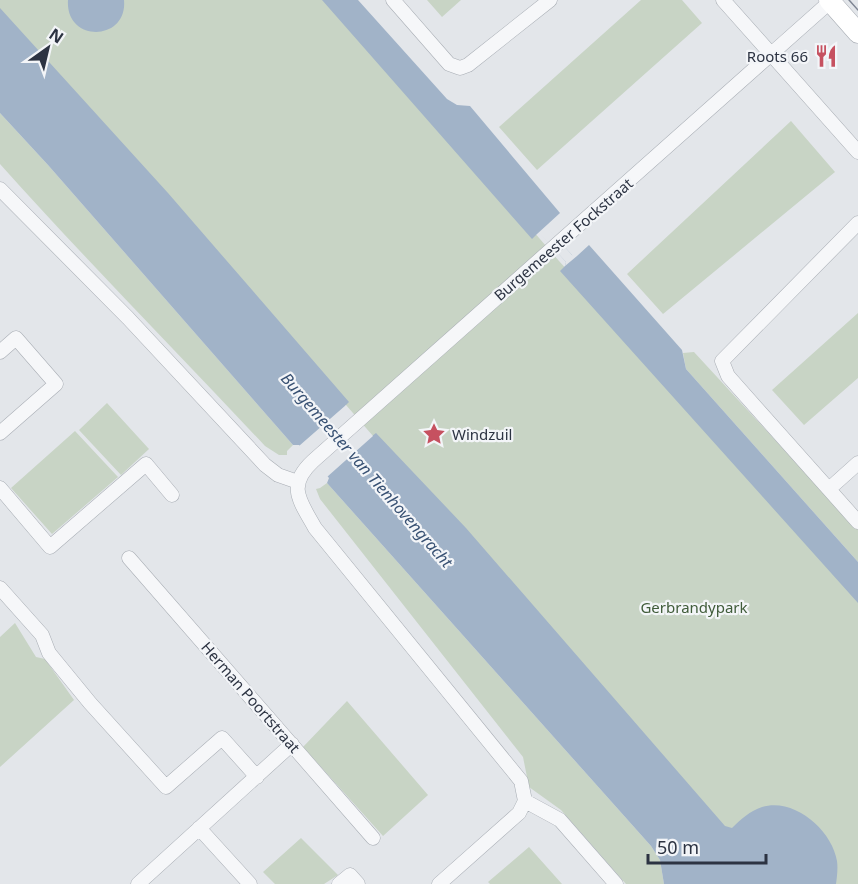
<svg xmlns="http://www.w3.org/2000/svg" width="858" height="884" viewBox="0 0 858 884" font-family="'Noto Sans',sans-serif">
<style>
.green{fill:#c8d4c5}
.water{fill:#a1b3c8}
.pier{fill:#e3e6ea}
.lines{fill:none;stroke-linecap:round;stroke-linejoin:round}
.minor-casing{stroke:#a8adb4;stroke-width:15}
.secondary-casing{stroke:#a8adb4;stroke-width:21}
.minor{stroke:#f6f7f9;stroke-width:14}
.secondary{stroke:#fff;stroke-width:20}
.tram{stroke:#7e8593;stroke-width:1.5}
.labels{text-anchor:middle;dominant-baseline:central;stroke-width:4.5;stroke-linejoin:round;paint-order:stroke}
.poi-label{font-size:15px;fill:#2c3342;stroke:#f3f5f8;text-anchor:end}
.street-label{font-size:15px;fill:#2c3342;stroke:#f3f5f8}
.park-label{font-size:15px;fill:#405c3a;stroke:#f3f5f8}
.water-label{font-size:16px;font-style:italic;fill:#385173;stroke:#f3f5f8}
</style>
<rect width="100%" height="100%" fill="#e3e6ea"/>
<path class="green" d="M0 0H333L559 261 764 485 858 591V884H763L0 28Z
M427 0H461L442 17Z
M641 0H682L702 23 537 170 499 127Z
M0 113 48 165 293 445 287 451V455H279L265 446C177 352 86 260 0 164Z
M791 121 835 172 663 314 627 274Z
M858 313V378L804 425 772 390Z
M694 352 858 530V562L686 369 683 353Z
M107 403 149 449 121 475 79 430Z
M75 431 118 477 52 534 11 488Z
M327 483 651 846 660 860 664 884H626L561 810 529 787 523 757 320 499 316 489 320 488Z
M15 623 36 657 45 659 74 700 0 767V637Z
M347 701 428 795 383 836 303 747Z
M301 838 338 875 324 884H275L263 872Z
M529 847 562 884H490L488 882Z"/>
<path class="water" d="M68 0H124C128 42 65 43 68 0Z
M322 0H358L447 99 457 105 470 106 560 213 548 224V229L573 256H577L589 245 682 350 686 369 858 562V603L560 271 565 266 566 262 541 234H537L532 239Z
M0 8 168 193 349 402 345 406 372 436 376 433 466 528 725 826 732 828C741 819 750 811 762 807 794 797 832 830 837 861 838 868 837 877 836 884H664L660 860 651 846 327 483 329 478 299 445H293L48 165 0 113Z"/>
<path class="pier" d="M548 224V228L572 255 577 256 565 266 566 262 541 235 537 234Z
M346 405 373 436 327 477 299 446Z"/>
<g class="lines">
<g class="minor-casing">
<path id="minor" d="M393 0 449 64 460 68 468 65 550 0
M723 0 858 152
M0 189 128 318 265 465 278 475 298 482
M858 223 722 361 728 376 858 522
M0 352 16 338 56 384 0 433
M0 488 50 547 146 464 172 495
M829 489 858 463
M129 558 373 838
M0 588 42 635 49 653 90 703 166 787 222 738 257 777
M525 801 521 781 315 528C300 501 286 486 313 461L832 0
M525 801 560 820 616 884
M199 828 250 884
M138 884 292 744
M339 884 350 875 358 884
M439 884 519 813 525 801"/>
</g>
<g class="secondary-casing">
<path id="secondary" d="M829 0 858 33"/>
</g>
<use href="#minor" class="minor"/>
<use href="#secondary" class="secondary"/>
<path class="tram" d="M849 0 858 10"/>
</g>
<defs>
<g id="restaurant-bare" transform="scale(1.8)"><path d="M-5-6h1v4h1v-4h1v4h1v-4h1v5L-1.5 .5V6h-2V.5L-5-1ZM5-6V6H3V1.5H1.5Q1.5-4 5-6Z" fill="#c65160" stroke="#f3f5f8" stroke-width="2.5" paint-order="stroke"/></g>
<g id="sight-bare" transform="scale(1.8)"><path d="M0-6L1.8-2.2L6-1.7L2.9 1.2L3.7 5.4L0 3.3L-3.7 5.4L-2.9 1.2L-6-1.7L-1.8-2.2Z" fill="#c65160" stroke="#f3f5f8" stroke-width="2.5" paint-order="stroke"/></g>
</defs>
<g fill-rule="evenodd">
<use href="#restaurant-bare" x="826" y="56"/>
<use href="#sight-bare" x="434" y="434"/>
</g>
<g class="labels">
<g class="poi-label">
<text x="808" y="56">Roots 66</text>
<text x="452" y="434" text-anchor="start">Windzuil</text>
</g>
<g class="street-label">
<text transform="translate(563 239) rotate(-41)">Burgemeester Fockstraat</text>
<text transform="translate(251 697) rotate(49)">Herman Poortstraat</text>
</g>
<g class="park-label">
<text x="694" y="607">Gerbrandypark</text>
</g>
<g class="water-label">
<text transform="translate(367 470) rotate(49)">Burgemeester van Tienhovengracht</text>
</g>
</g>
<g transform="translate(48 48) rotate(34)" stroke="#f3f5f8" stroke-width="4.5" paint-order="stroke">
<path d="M0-4.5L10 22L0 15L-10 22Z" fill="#2c3342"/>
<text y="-9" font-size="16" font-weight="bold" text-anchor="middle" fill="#2c3342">N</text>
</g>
<path d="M648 854v9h118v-9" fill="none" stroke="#2c3342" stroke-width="3"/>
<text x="657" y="854" font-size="18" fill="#2c3342" stroke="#f3f5f8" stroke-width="4.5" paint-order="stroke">50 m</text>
</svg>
